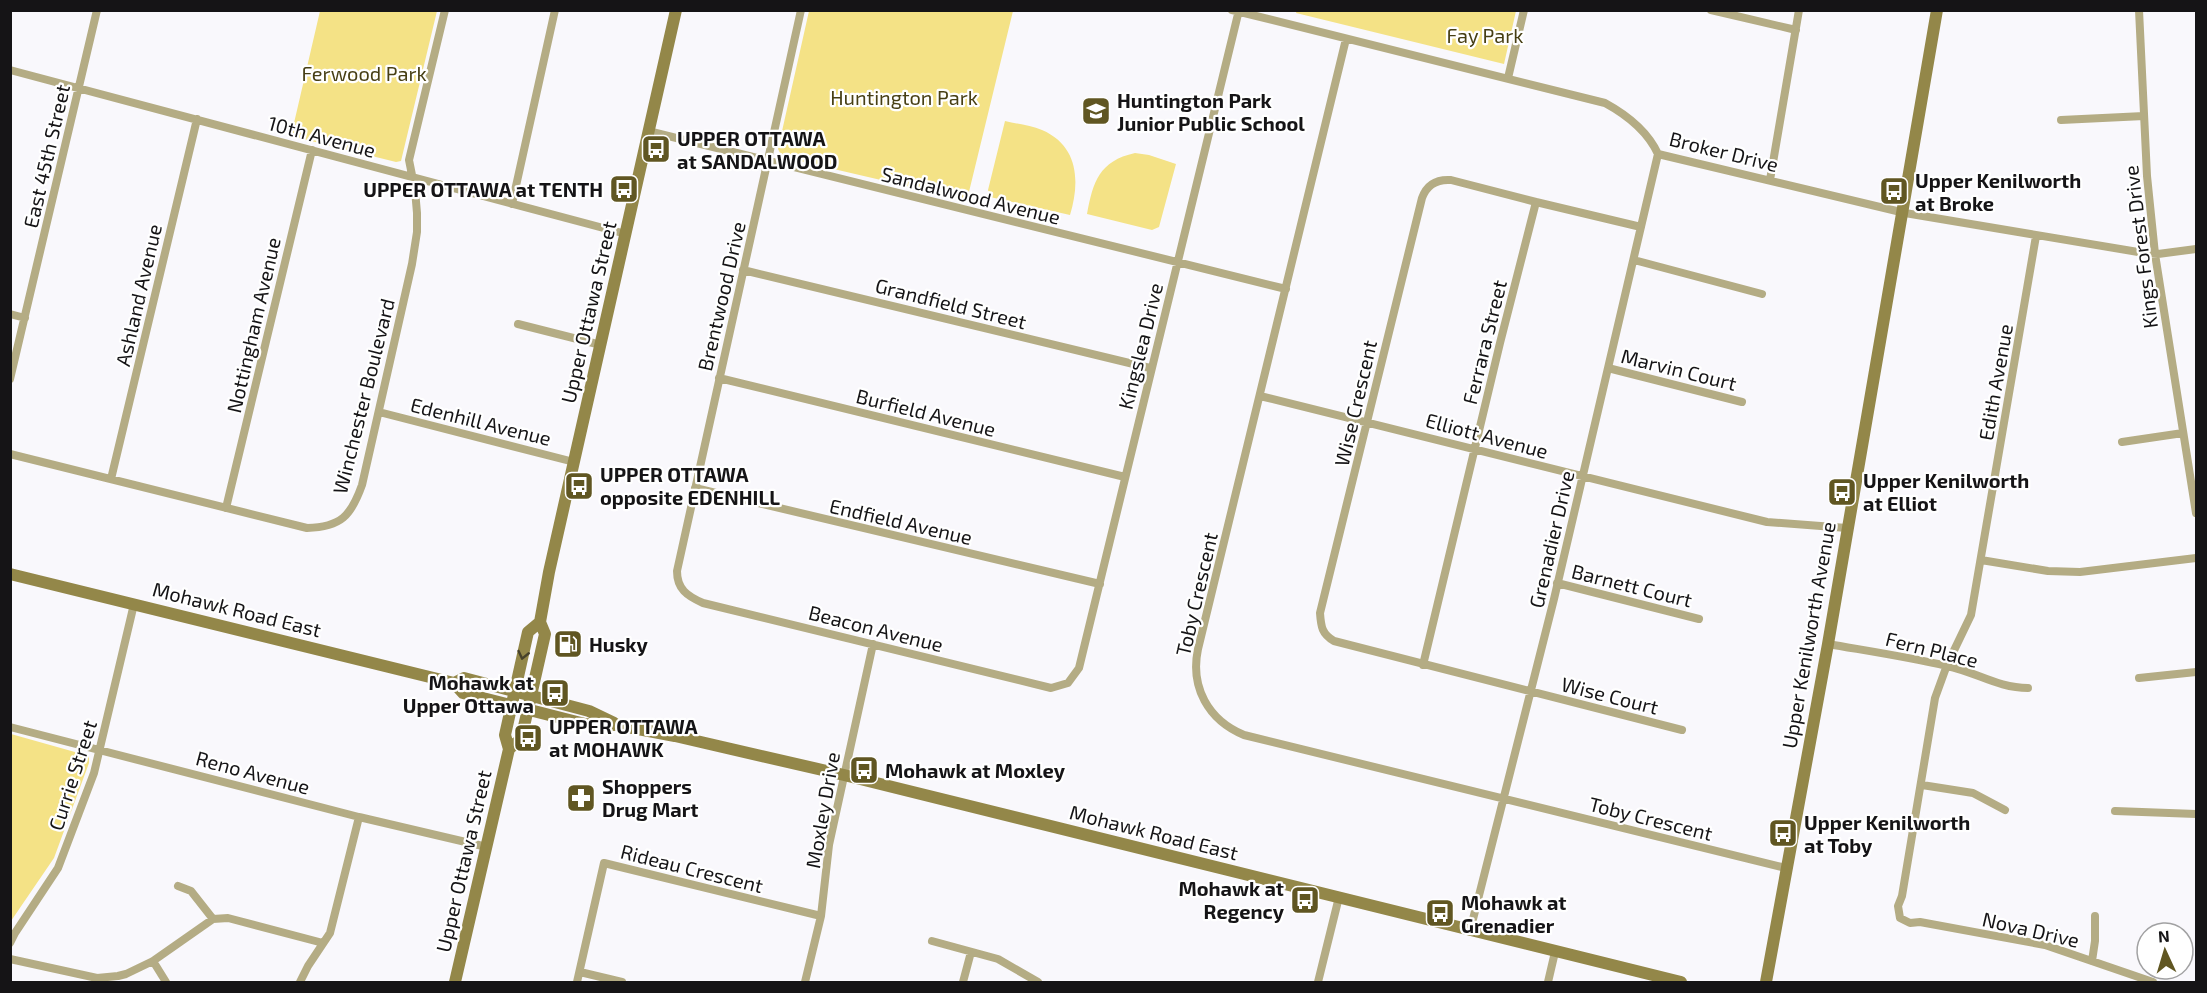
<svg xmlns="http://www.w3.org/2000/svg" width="2207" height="993" viewBox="0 0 2207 993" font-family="'Exo 2',sans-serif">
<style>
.green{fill:#f4e286}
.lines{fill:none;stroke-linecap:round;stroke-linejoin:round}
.street{stroke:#b4ac84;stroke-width:8}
.secondary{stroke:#938749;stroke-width:12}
.oneway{stroke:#47422a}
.labels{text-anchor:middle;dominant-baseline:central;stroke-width:4.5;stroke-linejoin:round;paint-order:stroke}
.park-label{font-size:20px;fill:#473f14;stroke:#fff}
.poi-label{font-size:20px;font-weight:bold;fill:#151416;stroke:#fff;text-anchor:start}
.street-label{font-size:20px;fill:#151416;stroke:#fff}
</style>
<rect width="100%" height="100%" fill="#f9f8fc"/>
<path class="green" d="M1297 10H1516V11L1504 64 1296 13Z
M320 11H437L401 161 396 162 291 136Z
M809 11H1013L967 200 782 157 778 149Z
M1005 121C1017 124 1031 125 1042 130 1079 146 1080 182 1070 215L990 197 988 190Z
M1135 153 1149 155 1176 164 1159 227 1152 230 1087 214C1093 182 1099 161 1135 153Z
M11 734 82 754 89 756V763L54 858 11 921Z"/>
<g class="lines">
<path class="street" d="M801 10 677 571C677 589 687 596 703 603L1051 688 1068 683 1079 668 1239 10
M1232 10 1605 103C1627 115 1647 130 1658 154L1905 213 2144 253 2158 254 2196 249
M1711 10 1796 30
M2139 10 2147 176 2155 254 2196 513
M1346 39 1198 649C1190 687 1208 720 1244 735L1786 868
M10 70 626 234
M1508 78 1524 10
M2061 120 2144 116
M648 131 1286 289
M1770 180 1799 10
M512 204 555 10
M1641 227 1536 202 1451 180C1437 179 1427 184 1422 198L1320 613C1321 627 1322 634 1334 641L1682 730
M2036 236 1971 615 1947 665 1935 698 1902 896 1898 906 1900 918 1910 923 1920 922 2045 945 2153 982
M1634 260 1762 294
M743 270 1150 368
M10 314 25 318
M518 324 601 345
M1608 368 1742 402
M719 378 1125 477
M10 379 97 10
M1260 396 1767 522 1847 528
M379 412 574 462
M2122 442 2183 433
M10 454 307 528C341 527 351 516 362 485L412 264 417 232V213L415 190 409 160 445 10
M111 479 197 119
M695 488 1100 584
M226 508 312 150
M1981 560 2048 571 2080 572 2196 558
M1557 583 1699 619
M1828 644C1868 651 1908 657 1947 666 1976 672 1998 688 2028 688
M1423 665 1500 343 1536 202
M2139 678 2196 672
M10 727 359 817 487 847
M1922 785 1973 793 2005 810
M2115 811 2196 814
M178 886 191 891 213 919
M1470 931 1554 599 1658 154
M932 941 998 959 1038 982
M10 943 15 933 58 868 94 773 134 604
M10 959 97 978 118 976 126 974 153 961 213 919 228 918 323 943
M153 961 166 982
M2092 961 2095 941V916
M580 972 622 982
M300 982 308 966 330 933 359 817
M577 982 604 863 821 916
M805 982 821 916 829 845 873 644
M963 982 971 952
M1318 982 1339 897
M1548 982 1555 952"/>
<path class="secondary" d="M10 574 454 683 463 693 585 724 617 725 675 736 844 775 1681 982
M454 683 464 678 589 711 614 723
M509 749 521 739 528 709 545 634 540 622 549 572 676 10
M455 982 509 749 505 735 528 632 540 622
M1766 982 1828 644 1937 10"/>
</g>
<defs><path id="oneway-chevron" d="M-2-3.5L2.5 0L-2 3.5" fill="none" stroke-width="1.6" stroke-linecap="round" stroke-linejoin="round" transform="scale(1.5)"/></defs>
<use class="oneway" href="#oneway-chevron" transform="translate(523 655) rotate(103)"/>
<defs>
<g id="school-square" transform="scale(1.5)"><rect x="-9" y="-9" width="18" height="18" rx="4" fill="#605622" stroke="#fff"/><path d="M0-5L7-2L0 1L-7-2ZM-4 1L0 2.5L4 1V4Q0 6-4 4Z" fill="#fff"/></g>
<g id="bus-square" transform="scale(1.5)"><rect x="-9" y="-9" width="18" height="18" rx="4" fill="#605622" stroke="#fff"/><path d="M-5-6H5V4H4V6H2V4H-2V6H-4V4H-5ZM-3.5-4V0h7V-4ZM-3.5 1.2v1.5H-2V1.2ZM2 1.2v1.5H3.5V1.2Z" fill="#fff"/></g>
<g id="fuel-square" transform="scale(1.5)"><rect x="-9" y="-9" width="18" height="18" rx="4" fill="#605622" stroke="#fff"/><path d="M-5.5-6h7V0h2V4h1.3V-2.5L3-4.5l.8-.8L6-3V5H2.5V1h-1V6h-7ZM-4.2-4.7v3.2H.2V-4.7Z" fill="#fff"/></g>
<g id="pharmacy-square" transform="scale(1.5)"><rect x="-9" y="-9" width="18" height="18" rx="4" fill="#605622" stroke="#fff"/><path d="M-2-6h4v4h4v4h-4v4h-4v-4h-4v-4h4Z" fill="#fff"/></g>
</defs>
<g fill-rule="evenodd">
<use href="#school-square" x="1096" y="111"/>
<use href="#bus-square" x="656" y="149"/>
<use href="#bus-square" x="624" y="189"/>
<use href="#bus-square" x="1894" y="191"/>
<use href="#bus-square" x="579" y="486"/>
<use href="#bus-square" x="1842" y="492"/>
<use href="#fuel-square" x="568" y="644"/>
<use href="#bus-square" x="555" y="693"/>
<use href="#bus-square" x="528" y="738"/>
<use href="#bus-square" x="864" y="770"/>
<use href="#pharmacy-square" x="581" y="798"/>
<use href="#bus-square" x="1783" y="833"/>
<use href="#bus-square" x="1305" y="900"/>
<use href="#bus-square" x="1440" y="913"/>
</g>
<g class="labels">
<g class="park-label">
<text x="1485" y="35">Fay Park</text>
<text x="364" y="73">Ferwood Park</text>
<text x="904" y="97">Huntington Park</text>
</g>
<g class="poi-label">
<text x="1117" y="100">Huntington Park<tspan x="1117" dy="23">Junior Public School</tspan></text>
<text x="677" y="138">UPPER OTTAWA<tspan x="677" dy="23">at SANDALWOOD</tspan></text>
<text x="1915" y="180">Upper Kenilworth<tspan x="1915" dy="23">at Broke</tspan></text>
<text x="603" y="189" text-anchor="end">UPPER OTTAWA at TENTH</text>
<text x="600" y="474">UPPER OTTAWA<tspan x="600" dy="23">opposite EDENHILL</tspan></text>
<text x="1863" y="480">Upper Kenilworth<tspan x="1863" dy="23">at Elliot</tspan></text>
<text x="589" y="644">Husky</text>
<text x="534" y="682" text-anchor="end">Mohawk at<tspan x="534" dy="23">Upper Ottawa</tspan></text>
<text x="549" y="726">UPPER OTTAWA<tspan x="549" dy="23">at MOHAWK</tspan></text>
<text x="885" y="770">Mohawk at Moxley</text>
<text x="602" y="786">Shoppers<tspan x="602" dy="23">Drug Mart</tspan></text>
<text x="1804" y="822">Upper Kenilworth<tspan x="1804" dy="23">at Toby</tspan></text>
<text x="1284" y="888" text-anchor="end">Mohawk at<tspan x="1284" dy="23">Regency</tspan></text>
<text x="1461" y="902">Mohawk at<tspan x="1461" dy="23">Grenadier</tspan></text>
</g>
<g class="street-label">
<text transform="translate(322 136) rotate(15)">10th Avenue</text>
<text transform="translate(1724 151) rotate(14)">Broker Drive</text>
<text transform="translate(46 156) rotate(-77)">East 45th Street</text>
<text transform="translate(971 195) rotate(14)">Sandalwood Avenue</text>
<text transform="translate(2140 247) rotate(-97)">Kings Forest Drive</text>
<text transform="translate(138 295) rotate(-77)">Ashland Avenue</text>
<text transform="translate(721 296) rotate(-77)">Brentwood Drive</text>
<text transform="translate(951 303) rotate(14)">Grandfield Street</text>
<text transform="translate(588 312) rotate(-77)">Upper Ottawa Street</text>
<text transform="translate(253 325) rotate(-77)">Nottingham Avenue</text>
<text transform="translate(1484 342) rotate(-76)">Ferrara Street</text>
<text transform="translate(1140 346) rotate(-76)">Kingslea Drive</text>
<text transform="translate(1679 369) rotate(14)">Marvin Court</text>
<text transform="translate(1995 382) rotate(-80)">Edith Avenue</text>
<text transform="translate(363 396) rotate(-76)">Winchester Boulevard</text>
<text transform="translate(1355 403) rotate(-77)">Wise Crescent</text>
<text transform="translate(926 412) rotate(14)">Burfield Avenue</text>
<text transform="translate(481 421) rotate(14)">Edenhill Avenue</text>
<text transform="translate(1487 435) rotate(15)">Elliott Avenue</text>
<text transform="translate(901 521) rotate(13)">Endfield Avenue</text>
<text transform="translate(1551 539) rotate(-77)">Grenadier Drive</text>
<text transform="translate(1632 585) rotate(14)">Barnett Court</text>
<text transform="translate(1196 594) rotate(-77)">Toby Crescent</text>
<text transform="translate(237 609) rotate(14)">Mohawk Road East</text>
<text transform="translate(876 628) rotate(14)">Beacon Avenue</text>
<text transform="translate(1808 635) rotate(-80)">Upper Kenilworth Avenue</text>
<text transform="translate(1932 649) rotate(14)">Fern Place</text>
<text transform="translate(1610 695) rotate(14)">Wise Court</text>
<text transform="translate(253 772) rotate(15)">Reno Avenue</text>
<text transform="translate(72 775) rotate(-72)">Currie Street</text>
<text transform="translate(822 810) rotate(-80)">Moxley Drive</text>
<text transform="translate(1651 818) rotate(14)">Toby Crescent</text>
<text transform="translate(1154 832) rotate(14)">Mohawk Road East</text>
<text transform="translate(463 861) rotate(-77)">Upper Ottawa Street</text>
<text transform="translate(692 868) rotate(14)">Rideau Crescent</text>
<text transform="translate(2031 929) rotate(13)">Nova Drive</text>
</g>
</g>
<rect width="2207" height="993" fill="none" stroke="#151416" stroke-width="24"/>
<g transform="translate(2165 951) rotate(356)"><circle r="28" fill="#ffffff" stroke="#a1a1a2" stroke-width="1.5"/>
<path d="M0-4.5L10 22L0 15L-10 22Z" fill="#605622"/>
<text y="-9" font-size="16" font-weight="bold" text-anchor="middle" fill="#151416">N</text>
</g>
</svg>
